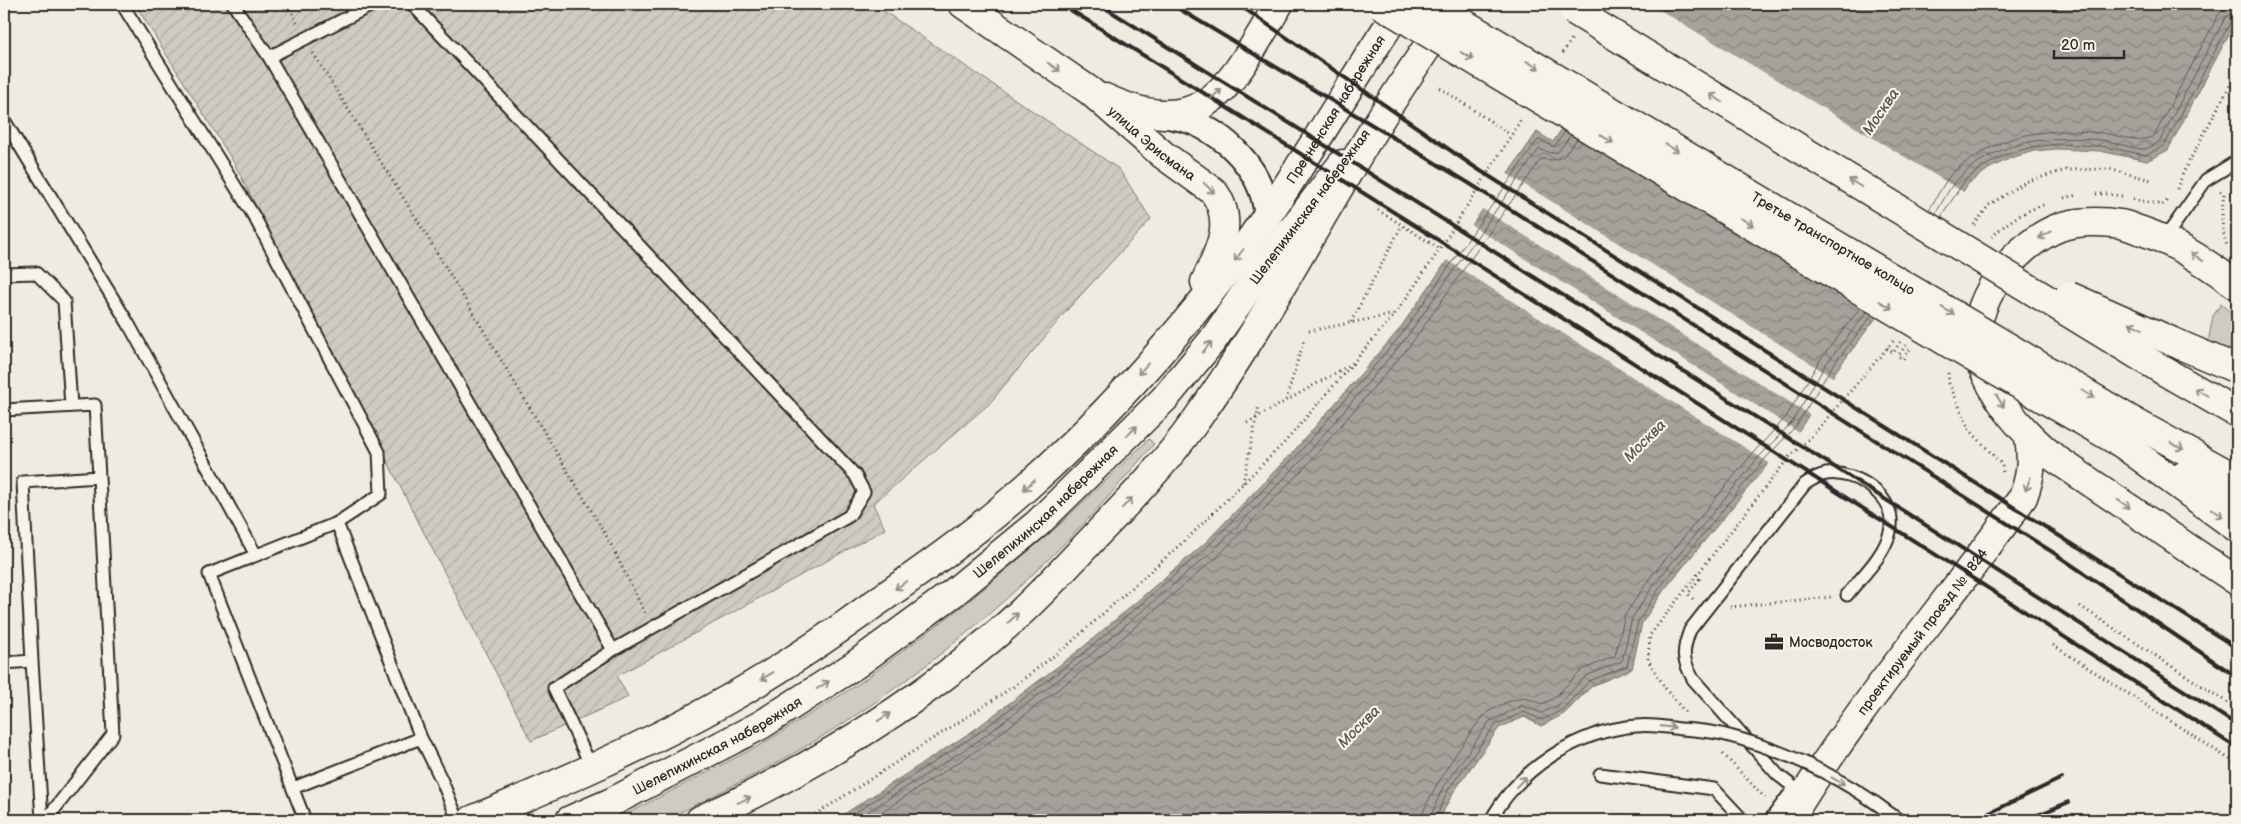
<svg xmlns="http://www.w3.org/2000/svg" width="2241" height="824" viewBox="0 0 2241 824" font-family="'Balsamiq Sans',sans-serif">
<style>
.grass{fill:#cfcbc2;stroke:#7d7b76}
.garden{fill:url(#garden-furrows);stroke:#7d7b76}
.water{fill:url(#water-waves);stroke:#74726e}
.pier{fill:#efebe0}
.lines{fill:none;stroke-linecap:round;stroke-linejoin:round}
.shore{stroke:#5b5b57;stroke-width:1}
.service-casing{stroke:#2b2b2b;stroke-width:15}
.minor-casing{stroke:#2b2b2b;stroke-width:28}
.tertiary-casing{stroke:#2b2b2b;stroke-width:31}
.secondary-casing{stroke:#2b2b2b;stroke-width:31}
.primary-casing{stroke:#2b2b2b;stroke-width:31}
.path{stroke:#2b2b2b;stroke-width:3;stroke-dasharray:1 4;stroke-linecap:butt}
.service{stroke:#f7f3e8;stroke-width:11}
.minor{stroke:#f7f3e8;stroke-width:24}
.tertiary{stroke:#f7f3e8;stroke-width:28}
.secondary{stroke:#f7f3e8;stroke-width:28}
.primary{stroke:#f7f3e8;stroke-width:28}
.rail{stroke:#2b2b2b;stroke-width:4}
.service-bridge-casing{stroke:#2b2b2b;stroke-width:15;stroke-linecap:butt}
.secondary-bridge-casing{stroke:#2b2b2b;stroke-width:31;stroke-linecap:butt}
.primary-bridge-casing{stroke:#2b2b2b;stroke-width:31;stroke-linecap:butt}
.service-bridge{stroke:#f7f3e8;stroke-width:11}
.secondary-bridge{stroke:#f7f3e8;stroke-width:28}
.primary-bridge{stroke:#f7f3e8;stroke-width:28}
.oneway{stroke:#918f8a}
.labels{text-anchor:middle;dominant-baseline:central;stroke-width:4.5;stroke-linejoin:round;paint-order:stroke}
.street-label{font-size:14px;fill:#2b2b2b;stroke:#f7f3e8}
.poi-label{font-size:14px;fill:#2b2b2b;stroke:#f7f3e8;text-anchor:start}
.water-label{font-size:15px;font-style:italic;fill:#555552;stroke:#f7f3e8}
</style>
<defs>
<pattern id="garden-furrows" width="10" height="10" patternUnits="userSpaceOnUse" patternTransform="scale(1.25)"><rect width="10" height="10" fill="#cfcbc2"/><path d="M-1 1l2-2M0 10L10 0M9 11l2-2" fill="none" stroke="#b2aea7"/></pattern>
<pattern id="water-waves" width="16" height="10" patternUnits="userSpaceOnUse" patternTransform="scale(1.25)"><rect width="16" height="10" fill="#a4a29a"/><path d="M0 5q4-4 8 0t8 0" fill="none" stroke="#86847e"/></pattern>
</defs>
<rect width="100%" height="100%" fill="#efebe0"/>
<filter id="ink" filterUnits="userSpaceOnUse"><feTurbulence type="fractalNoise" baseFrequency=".02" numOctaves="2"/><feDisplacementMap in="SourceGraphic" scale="10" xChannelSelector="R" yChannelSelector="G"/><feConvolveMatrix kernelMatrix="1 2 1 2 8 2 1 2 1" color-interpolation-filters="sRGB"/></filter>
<g filter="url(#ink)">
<path class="grass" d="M2221 304 2237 318V354L2208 342 2213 316Z
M1149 439 1154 444C1132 469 1110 496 1087 520 987 626 866 720 736 784 717 793 675 818 657 820 643 822 629 820 615 820L764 743 860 683 964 605 1056 528Z"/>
<path class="garden" d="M135 4H873L1119 169 1151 219 1068 309 989 404 873 504 885 529 617 676 628 697 531 741 234 163Z"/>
<path class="water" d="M1644 4H2237V19L2168 150 2147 161 2100 151 2057 149 2034 151 2011 158 1990 168 1968 184 1909 274 1836 371 1800 429 1767 465 1664 590 1642 623 1632 669 1592 686 1564 714 1541 726 1524 717 1499 728 1453 793 1439 820H835L974 730 1082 648 1204 544 1293 452 1398 331 1537 132 1553 142Z"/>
<path class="pier" d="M1641 4H1650L1965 193 1911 276 1878 319 1559 128Z
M1506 173 1834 378 1812 416 1481 208Z
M1470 224 1800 433 1771 464 1445 259Z"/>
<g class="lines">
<path class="shore" d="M1929 210C1937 197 1944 182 1954 171 1959 166 1967 162 1973 158 2011 131 2056 128 2102 133 2119 135 2137 144 2154 136L2219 14 2227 6 2237 4
M1935 214C1943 202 1950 185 1961 176 1999 140 2051 135 2100 140 2112 141 2136 150 2145 149 2150 148 2155 144 2159 142L2225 18 2231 13 2237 12
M1941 217 1965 180 1988 164 2010 153 2033 147 2057 144 2101 146 2146 155 2164 146 2231 21 2237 18
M844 820 977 734 1085 652 1207 547 1297 455 1401 335 1537 141 1540 140 1554 147 1565 132
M855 820 981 739 1089 656 1212 552 1302 460 1406 338 1539 149 1551 153 1558 152 1571 135
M869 820 985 745 1094 662 1217 557 1307 465 1412 343 1541 159 1553 160 1563 157 1577 139
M1421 820C1422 803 1474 723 1488 712 1497 706 1517 696 1528 699 1533 700 1537 703 1542 704L1553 699 1582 670 1615 656 1625 615 1649 579 1753 453 1786 417 1820 360 1860 308
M1429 820 1443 787 1490 721 1522 706 1542 713 1558 705 1586 676 1622 661 1632 618 1655 583 1759 457 1792 422 1826 364 1867 312
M1435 820 1448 790 1495 725 1524 712 1542 720 1562 710 1589 681 1627 666 1638 622 1660 587 1763 461 1796 426 1831 368 1872 315"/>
<g class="service-casing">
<path id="service" d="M122 4 255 218 379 452 381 494 337 523
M233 4 269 57
M374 4 269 57 613 650
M412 4 855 475 864 492 849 516 613 650 554 688 592 768
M4 120 128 323 256 555
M2165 238 2206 180 2237 161
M4 274 36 273 64 301 71 406
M4 410 95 405 99 477 23 482 32 661
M4 663 32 661 42 820
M421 738 442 781 458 820
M1600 774 1714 789 1743 820
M293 788 421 738 337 523 209 574 305 820
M1804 795 1778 775 1693 679C1682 659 1682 651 1690 630L1805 484C1811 480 1819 475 1826 474 1856 470 1899 497 1890 532 1884 556 1862 576 1847 595
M46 820 113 734 99 477
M1770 820 1794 788"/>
</g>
<g class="minor-casing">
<path id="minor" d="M1164 115C1172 117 1182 118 1190 121 1233 138 1271 180 1266 228"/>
</g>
<g class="tertiary-casing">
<g id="tertiary">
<path id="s1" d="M570 820 612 802 761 725 855 665 953 593 1037 524 1165 398 1213 340 1254 280 1342 164"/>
<path id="s2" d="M1789 820C1856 707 1947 605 2023 497 2032 473 2032 461 2029 436"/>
</g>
</g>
<g class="secondary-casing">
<g id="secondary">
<path id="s3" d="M963 4 1090 91 1162 154 1213 191C1236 221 1219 252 1205 282"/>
<path d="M1105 98C1208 145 1232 81 1279 4"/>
<path d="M2121 443 2237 528"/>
<path d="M2185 475 2237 499"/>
<path id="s4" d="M472 820C558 784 644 747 725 701 777 672 826 639 874 604 924 569 975 533 1021 492 1100 423 1172 343 1236 259 1297 178 1346 88 1403 4"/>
<path d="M700 820C807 771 910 709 999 632 1034 602 1066 567 1098 533 1132 498 1166 462 1194 423 1251 344 1297 258 1347 174 1378 120 1412 69 1447 18"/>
</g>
</g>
<g class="primary-casing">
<path id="primary" d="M2237 285C2207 264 2178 243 2142 231 2135 229 2128 225 2120 224 2102 221 2077 221 2060 227 2013 245 1969 303 1977 355 1979 362 1984 369 1987 376 2002 409 2025 434 2053 457L2237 581
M2180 345 2237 369
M2164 371 2237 413
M2134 422 2237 479"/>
</g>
<path class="path" d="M288 4 297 23
M313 53 421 226 607 537 645 613
M1563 53 1573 37
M1440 88 1511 135
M2177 189 2183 173 2237 72
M2220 191 2224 194C2221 213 2221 228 2227 246
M2096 194H2108L2122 196
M2064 198 2077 195
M2133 199 2162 205 2169 199
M1378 210 1440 249
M1974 225 1989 205 2025 182 2066 170 2109 169 2151 180
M1992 237C2006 222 2026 210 2046 204
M1351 322 1402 225
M1309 331 1395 314
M1906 345 1898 356 1903 359 1910 349
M1887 348 1893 353 1900 342
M1948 373 1949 383 1969 429 2002 465 2003 472
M1286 400 1304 339
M1247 423 1353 363
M1243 483 1259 405
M1693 599 1688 594 1699 579 1696 577
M2080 606 2237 709
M1730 607 1831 597
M2053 645 2237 764
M1685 712 1667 691 1648 660 1650 635 1790 456 1812 436 1895 339
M1723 754 1765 798
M807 820 1013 687 1068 645 1192 534 1285 442 1396 313 1440 249 1522 118"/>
<use href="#service" class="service"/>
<use href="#minor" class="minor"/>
<use href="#tertiary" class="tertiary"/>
<use href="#secondary" class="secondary"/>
<use href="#primary" class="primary"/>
<path class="rail" d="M1061 4C1454 249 1847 496 2237 748
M1099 4C1480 242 1860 481 2237 725
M1171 4 1467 182 2054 553 2237 677
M1238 4 1476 168 2237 648
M1975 820 2062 778
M2026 820 2069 802"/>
<g class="service-bridge-casing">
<path id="service-bridge" d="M1491 820C1519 769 1577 731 1636 726 1650 724 1667 727 1681 729 1695 730 1709 731 1722 734 1786 750 1847 780 1899 820"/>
</g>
<g class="secondary-bridge-casing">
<path id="secondary-bridge" d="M1380 4 1994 370 2121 443"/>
</g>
<g class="primary-bridge-casing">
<g id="primary-bridge">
<path id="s5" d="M1431 4 2134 422"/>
<path d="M1573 10 2164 371"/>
<path d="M2069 296 2180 345"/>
</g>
</g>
<use href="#service-bridge" class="service-bridge"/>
<use href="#secondary-bridge" class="secondary-bridge"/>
<use href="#primary-bridge" class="primary-bridge"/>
</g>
<defs><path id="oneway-shaft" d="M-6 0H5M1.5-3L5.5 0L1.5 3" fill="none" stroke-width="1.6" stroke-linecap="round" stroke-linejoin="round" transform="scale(1.25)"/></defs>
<g class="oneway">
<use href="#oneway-shaft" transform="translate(1467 56) rotate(31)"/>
<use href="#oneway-shaft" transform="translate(1533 65) rotate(31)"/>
<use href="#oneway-shaft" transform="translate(1054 67) rotate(34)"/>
<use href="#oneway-shaft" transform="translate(1216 94) rotate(-43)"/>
<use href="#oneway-shaft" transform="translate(1716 98) rotate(-148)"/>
<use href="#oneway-shaft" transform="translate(1607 139) rotate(31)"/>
<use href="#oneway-shaft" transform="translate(1672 148) rotate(31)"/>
<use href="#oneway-shaft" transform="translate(1855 183) rotate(-148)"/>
<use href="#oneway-shaft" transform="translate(1209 188) rotate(44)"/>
<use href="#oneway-shaft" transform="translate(1747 222) rotate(31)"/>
<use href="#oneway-shaft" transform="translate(2045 235) rotate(152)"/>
<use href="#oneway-shaft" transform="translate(1239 255) rotate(127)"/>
<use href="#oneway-shaft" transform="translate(2197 257) rotate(-146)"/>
<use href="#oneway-shaft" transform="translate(1886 305) rotate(31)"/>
<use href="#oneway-shaft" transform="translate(1948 311) rotate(31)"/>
<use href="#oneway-shaft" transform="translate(2136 326) rotate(-156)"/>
<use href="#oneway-shaft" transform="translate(1207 347) rotate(-51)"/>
<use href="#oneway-shaft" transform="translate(1143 369) rotate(132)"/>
<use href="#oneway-shaft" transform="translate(2201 392) rotate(-150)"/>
<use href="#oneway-shaft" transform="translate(2088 394) rotate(31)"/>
<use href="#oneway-shaft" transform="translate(2000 401) rotate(58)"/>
<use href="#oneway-shaft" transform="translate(1132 431) rotate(-44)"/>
<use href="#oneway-shaft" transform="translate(2177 446) rotate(29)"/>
<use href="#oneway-shaft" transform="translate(2028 484) rotate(110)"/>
<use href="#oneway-shaft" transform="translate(1029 485) rotate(136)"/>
<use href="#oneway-shaft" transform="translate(1127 503) rotate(-46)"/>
<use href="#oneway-shaft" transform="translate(2124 504) rotate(34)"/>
<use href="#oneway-shaft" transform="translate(2217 513) rotate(36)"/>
<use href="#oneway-shaft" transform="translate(901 585) rotate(145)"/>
<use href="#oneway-shaft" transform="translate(1013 618) rotate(-44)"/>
<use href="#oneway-shaft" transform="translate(767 676) rotate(149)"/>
<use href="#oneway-shaft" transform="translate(823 685) rotate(-32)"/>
<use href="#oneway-shaft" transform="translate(884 717) rotate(-33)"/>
<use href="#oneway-shaft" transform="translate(1668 727) rotate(5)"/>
<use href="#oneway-shaft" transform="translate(1838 781) rotate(29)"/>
<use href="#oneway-shaft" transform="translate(1521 782) rotate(-46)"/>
<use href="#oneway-shaft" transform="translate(744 800) rotate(-25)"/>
</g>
</g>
<defs>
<g id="office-bare" transform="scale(1.5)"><path d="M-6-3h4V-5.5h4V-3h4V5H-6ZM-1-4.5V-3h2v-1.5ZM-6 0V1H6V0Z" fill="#2b2b2b" stroke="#f7f3e8" stroke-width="2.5" paint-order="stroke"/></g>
</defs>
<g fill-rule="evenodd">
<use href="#office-bare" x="1774" y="642"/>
</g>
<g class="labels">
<g class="street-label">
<text stroke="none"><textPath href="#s4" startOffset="1140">Пресненская набережная</textPath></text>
<text stroke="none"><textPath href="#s3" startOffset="235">улица Эрисмана</textPath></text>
<text transform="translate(1310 207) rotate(-53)">Шелепихинская набережная</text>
<text stroke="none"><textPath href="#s5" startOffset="468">Третье транспортное кольцо</textPath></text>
<text stroke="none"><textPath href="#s1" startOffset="570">Шелепихинская набережная</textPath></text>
<text stroke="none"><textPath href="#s2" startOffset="231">проектируемый проезд № 1824</textPath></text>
<text stroke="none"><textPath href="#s1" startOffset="165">Шелепихинская набережная</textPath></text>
</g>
<g class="poi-label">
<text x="1789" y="642">Мосводосток</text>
</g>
<g class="water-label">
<text transform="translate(1881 112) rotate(-56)">Москва</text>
<text transform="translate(1645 441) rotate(-45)">Москва</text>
<text transform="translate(1359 727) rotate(-45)">Москва</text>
</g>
</g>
<rect width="2241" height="824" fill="none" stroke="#f7f3e8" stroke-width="20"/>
<rect x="10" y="10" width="2221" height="804" fill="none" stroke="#2b2b2b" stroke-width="2" filter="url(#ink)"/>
<path d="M2054 50v8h70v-8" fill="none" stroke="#2b2b2b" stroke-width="2.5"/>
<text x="2061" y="50" font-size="15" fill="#2b2b2b" stroke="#f7f3e8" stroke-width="4" paint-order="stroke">20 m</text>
</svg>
